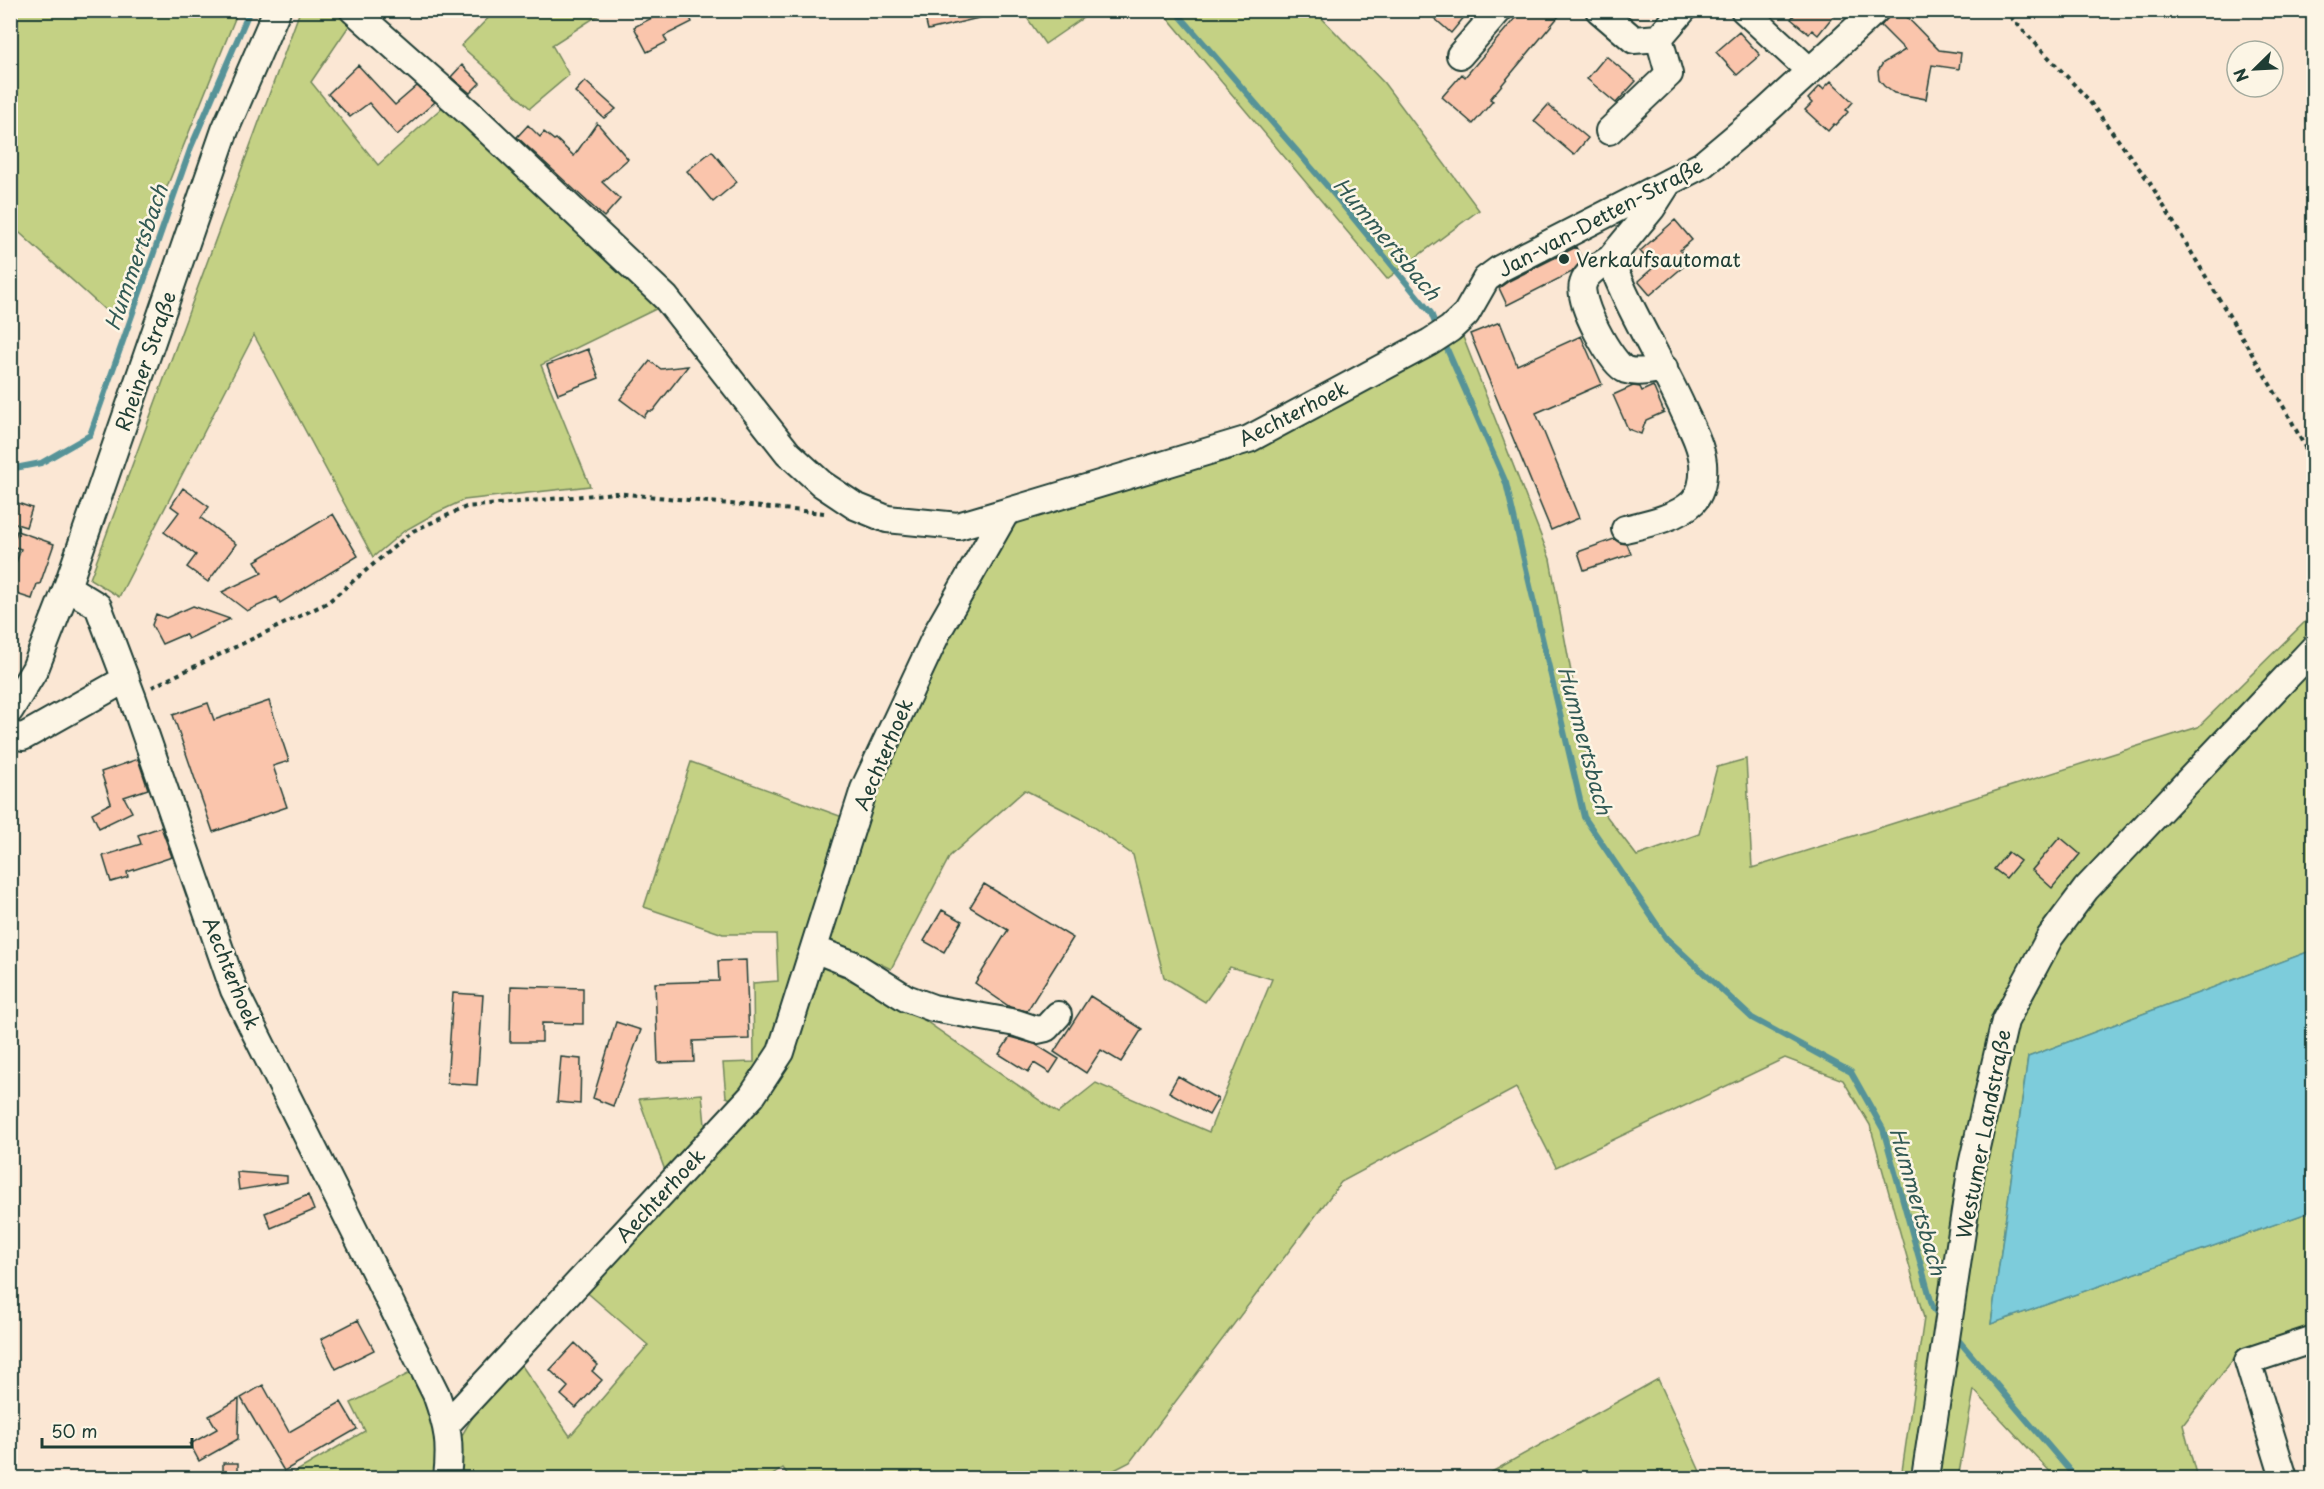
<svg xmlns="http://www.w3.org/2000/svg" width="2324" height="1489" viewBox="0 0 2324 1489" font-family="'Playpen Sans',sans-serif">
<style>
.green{fill:#c4d184;stroke:#72875c;stroke-width:1.5}
.water{fill:#7dccdb;stroke:#579398;stroke-width:1.5}
.lines{fill:none;stroke-linecap:round;stroke-linejoin:round}
.stream{stroke:#579398;stroke-width:6}
.building{fill:#fac5ac;stroke:#1f3d34;stroke-width:1.5}
.minor-casing{stroke:#1f3d34;stroke-width:30}
.path{stroke:#1f3d34;stroke-width:4;stroke-dasharray:4.5 4.5;stroke-linecap:butt}
.minor{stroke:#fcf5e5;stroke-width:26}
.poi-dot{fill:#1f3d34;stroke:#fcf5e5;stroke-width:2}
.labels{text-anchor:middle;dominant-baseline:central;stroke-width:5;stroke-linejoin:round;paint-order:stroke}
.street-label{font-size:20px;fill:#1f3d34;stroke:#fcf5e5}
.poi-label{font-size:20px;fill:#1f3d34;stroke:#fcf5e5;text-anchor:start}
.water-label{font-size:21px;font-style:italic;fill:#325a55;stroke:#fcf5e5}
</style>
<rect width="100%" height="100%" fill="#fbe7d4"/>
<filter id="ink" filterUnits="userSpaceOnUse"><feTurbulence type="fractalNoise" baseFrequency=".0167" numOctaves="2"/><feDisplacementMap in="SourceGraphic" scale="12" xChannelSelector="R" yChannelSelector="G"/><feConvolveMatrix kernelMatrix="1 2 1 2 8 2 1 2 1" color-interpolation-filters="sRGB"/></filter>
<g filter="url(#ink)">
<path class="green" d="M11 10 238 11 114 318 11 225Z
M300 11H335L351 23 311 82 378 165 447 103 662 306 541 365 590 486 464 500 436 513 404 531 373 557 254 335 119 597 90 579Z
M495 11V10L605 11 552 45 569 75 530 108 461 46Z
M1030 11V10L1093 11 1045 44 1025 15Z
M1162 11H1315L1384 83 1479 210 1387 279Z
M1463 337 1550 559 1595 801 1637 856 1699 834 1717 767 1746 759 1752 868 2198 727 2313 614V950L2028 1057 1991 1324 2313 1211V1327L2234 1358 2183 1425 2197 1478H2056L1974 1390 1958 1478H1901L1924 1318 1870 1125 1843 1080 1785 1058 1556 1167 1516 1088 1341 1182 1130 1462 1099 1478H790L783 1468 768 1478H454L459 1440 478 1408 520 1363 570 1436 648 1345 583 1289 761 1099 820 965 911 1011 1058 1113 1096 1083 1209 1132 1272 979 1230 967 1205 1002 1164 977 1133 855 1080 818 1025 790 950 856 891 969 826 938 873 791 948 628 1014 518 1249 447Z
M691 762 848 819 780 1042 737 1101 726 1097 723 1063 754 1062 753 983 778 981 776 934H723L644 907Z
M702 1094 706 1135 667 1176 639 1099Z
M416 1370 431 1403 439 1478H285L365 1431 351 1403Z
M1658 1379 1703 1478H1481Z"/>
<path class="water" d="M2313 950V1211L1991 1324 2028 1057Z"/>
<g class="lines">
<path class="stream" d="M1175 10 1328 187 1431 313 1438 331
M1443 340 1506 483 1584 817 1666 938 1752 1018 1851 1072 1883 1129 1933 1308 1942 1320
M10 469 41 463 90 435 191 147 250 10
M1954 1335 2076 1478"/>
</g>
<path class="building" d="M651 10H686L692 22 664 36 667 42 647 52 634 27 654 17Z
M923 10H982L983 17 928 30Z
M1425 10H1470L1451 33Z
M1522 10H1564L1490 99 1493 101 1473 124 1442 97 1462 74 1465 77Z
M1798 10H1838L1818 35 1812 30 1809 34 1791 19Z
M1893 10H1900L1939 50 1961 53 1959 69 1932 65 1926 99 1894 93 1884 86 1879 80 1878 71 1883 63 1905 50 1881 26Z
M1739 32 1760 55 1737 75 1716 52Z
M1606 56 1636 81 1616 103 1587 79Z
M358 65 395 105 417 86 435 102 397 135 369 103 350 117 328 94Z
M462 65 480 83 470 93 451 77Z
M585 81 616 109 604 118 575 92Z
M1831 81 1853 102 1846 110 1848 112 1836 125 1834 124 1828 131 1805 110 1812 103 1808 99 1820 86 1823 89Z
M1548 105 1588 138 1574 155 1534 121Z
M597 123 628 159 602 182 620 199 604 217 517 137 528 125 540 137 544 132 554 140 556 139 574 156Z
M712 151 737 182 713 202 687 171Z
M1675 220 1692 240 1680 250 1690 261 1650 295 1638 281 1654 267 1640 251Z
M1576 247 1582 260 1572 272 1507 305 1499 288 1509 281Z
M1500 322 1517 365 1581 336 1602 384 1536 413 1579 518 1551 530 1470 334Z
M588 349 599 378 558 394 547 365Z
M650 361 661 369 688 366 653 411H648L644 417 620 399Z
M1633 386 1640 387 1642 391 1653 386 1664 412 1646 420 1641 434 1628 429 1613 395Z
M183 488 209 507 201 518 236 544 208 582 187 567 196 555 164 532 179 512 171 506Z
M15 502 32 508 26 527 10 522Z
M333 514 358 556 280 603 277 597 247 611 222 592 262 573 255 561Z
M17 531 54 544 40 584H37L32 599 10 592V579L21 549 12 546Z
M1614 539 1620 543 1627 544 1631 554 1584 570 1578 552Z
M193 606 230 619 188 639 185 634 162 644 152 625 156 614 166 618Z
M269 701 289 761 273 766 287 807 213 832 173 715 208 703 214 720Z
M138 759 148 789 124 797 132 812 99 828 92 813 111 803 101 772Z
M161 827 172 857 127 872 128 877 111 882 103 856 141 844 138 835Z
M2060 837 2080 854 2052 888 2032 870Z
M2008 852 2020 861 2006 878 1994 869Z
M984 884 1073 938 1027 1011 1010 1007 975 983 1008 930 970 907Z
M942 910 962 921 944 952 924 941Z
M746 960 749 1039 693 1041 694 1062 658 1063 655 983 719 981 718 961Z
M511 986 583 988V1024L542 1023V1042H510Z
M453 993 483 995 477 1085 447 1083Z
M1090 996 1142 1029 1121 1062 1101 1050 1086 1073 1054 1052Z
M616 1022 641 1030 613 1106 593 1098Z
M1010 1037 1035 1044 1059 1059 1050 1073 1034 1063 1028 1072 999 1054Z
M561 1057 581 1059 580 1104 557 1102Z
M1178 1076 1218 1099 1209 1115 1169 1092Z
M237 1172 287 1176V1182L239 1190Z
M308 1195 314 1210 271 1228 265 1213Z
M358 1320 374 1350 336 1369 321 1339Z
M575 1343 598 1365 592 1371 602 1380 576 1408 561 1395 568 1387 550 1370Z
M263 1385 289 1432 341 1402 357 1429 284 1471 241 1398Z
M239 1399 238 1439 199 1461 190 1444 217 1429 209 1416Z
M223 1463H238V1479H223Z"/>
<g class="lines">
<g class="minor-casing">
<path id="minor" d="M353 10 475 118 666 298 788 453 822 484 855 506 887 519 958 526 1006 512
M1599 10 1634 40 1659 38 1683 10
M1744 10 1810 71
M1460 55 1499 10
M1609 131 1669 74 1659 38
M1610 259C1600 265 1586 273 1583 284 1577 300 1611 364 1626 370 1638 374 1652 370 1664 368
M1625 529C1646 524 1677 518 1693 502 1702 492 1704 477 1703 463 1701 444 1690 425 1682 407 1659 357 1629 310 1610 259L1652 208 1668 183
M67 587 98 606 132 696 234 990 436 1394C448 1428 451 1443 447 1478
M10 710 35 669 67 587 225 130 277 10
M10 735 23 737 126 679
M814 949 852 964 906 998 933 1008 1016 1023 1037 1030 1046 1028 1058 1015
M447 1424 752 1096 781 1052 864 789 938 631 1006 512 1249 439 1430 342 1450 329 1466 314 1486 279 1501 268 1702 165 1764 113 1876 10
M1925 1478 1972 1165 2005 1021 2050 937 2086 889 2314 648
M2284 1478 2248 1361 2314 1339"/>
</g>
<path class="path" d="M2004 10 2087 98 2150 183 2289 416 2314 465
M152 687 327 603 413 531 466 507 615 493 824 513"/>
<use href="#minor" class="minor"/>
</g>
</g>
<circle class="poi-dot" cx="1564" cy="259" r="6"/>
<g class="labels">
<g class="street-label">
<text transform="translate(1600 217) rotate(-28)">Jan-van-Detten-Straße</text>
<text transform="translate(145 361) rotate(-71)">Rheiner Straße</text>
<text transform="translate(1293 413) rotate(-27)">Aechterhoek</text>
<text transform="translate(883 754) rotate(-67)">Aechterhoek</text>
<text transform="translate(232 973) rotate(68)">Aechterhoek</text>
<text transform="translate(1983 1134) rotate(-79)">Westumer Landstraße</text>
<text transform="translate(660 1195) rotate(-47)">Aechterhoek</text>
</g>
<g class="poi-label">
<text x="1576" y="259">Verkaufsautomat</text>
</g>
<g class="water-label">
<text transform="translate(1388 238) rotate(50)">Hummertsbach</text>
<text transform="translate(135 257) rotate(-71)">Hummertsbach</text>
<text transform="translate(1586 740) rotate(75)">Hummertsbach</text>
<text transform="translate(1919 1201) rotate(74)">Hummertsbach</text>
</g>
</g>
<rect width="2324" height="1489" fill="none" stroke="#fcf5e5" stroke-width="36"/>
<rect x="18" y="18" width="2288" height="1453" fill="none" stroke="#1f3d34" stroke-width="2" filter="url(#ink)"/>
<g transform="translate(2255 69) rotate(246)"><circle r="28" fill="#fcf5e5" stroke="#a4ab9e" stroke-width="1.5"/>
<path d="M0-4.5L10 22L0 15L-10 22Z" fill="#1f3d34"/>
<text y="-9" font-size="16" font-weight="bold" text-anchor="middle" fill="#1f3d34">N</text>
</g>
<path d="M42 1438v9h150v-9" fill="none" stroke="#1f3d34" stroke-width="3"/>
<text x="51" y="1438" font-size="18" fill="#1f3d34" stroke="#fcf5e5" stroke-width="4.5" paint-order="stroke">50 m</text>
</svg>
